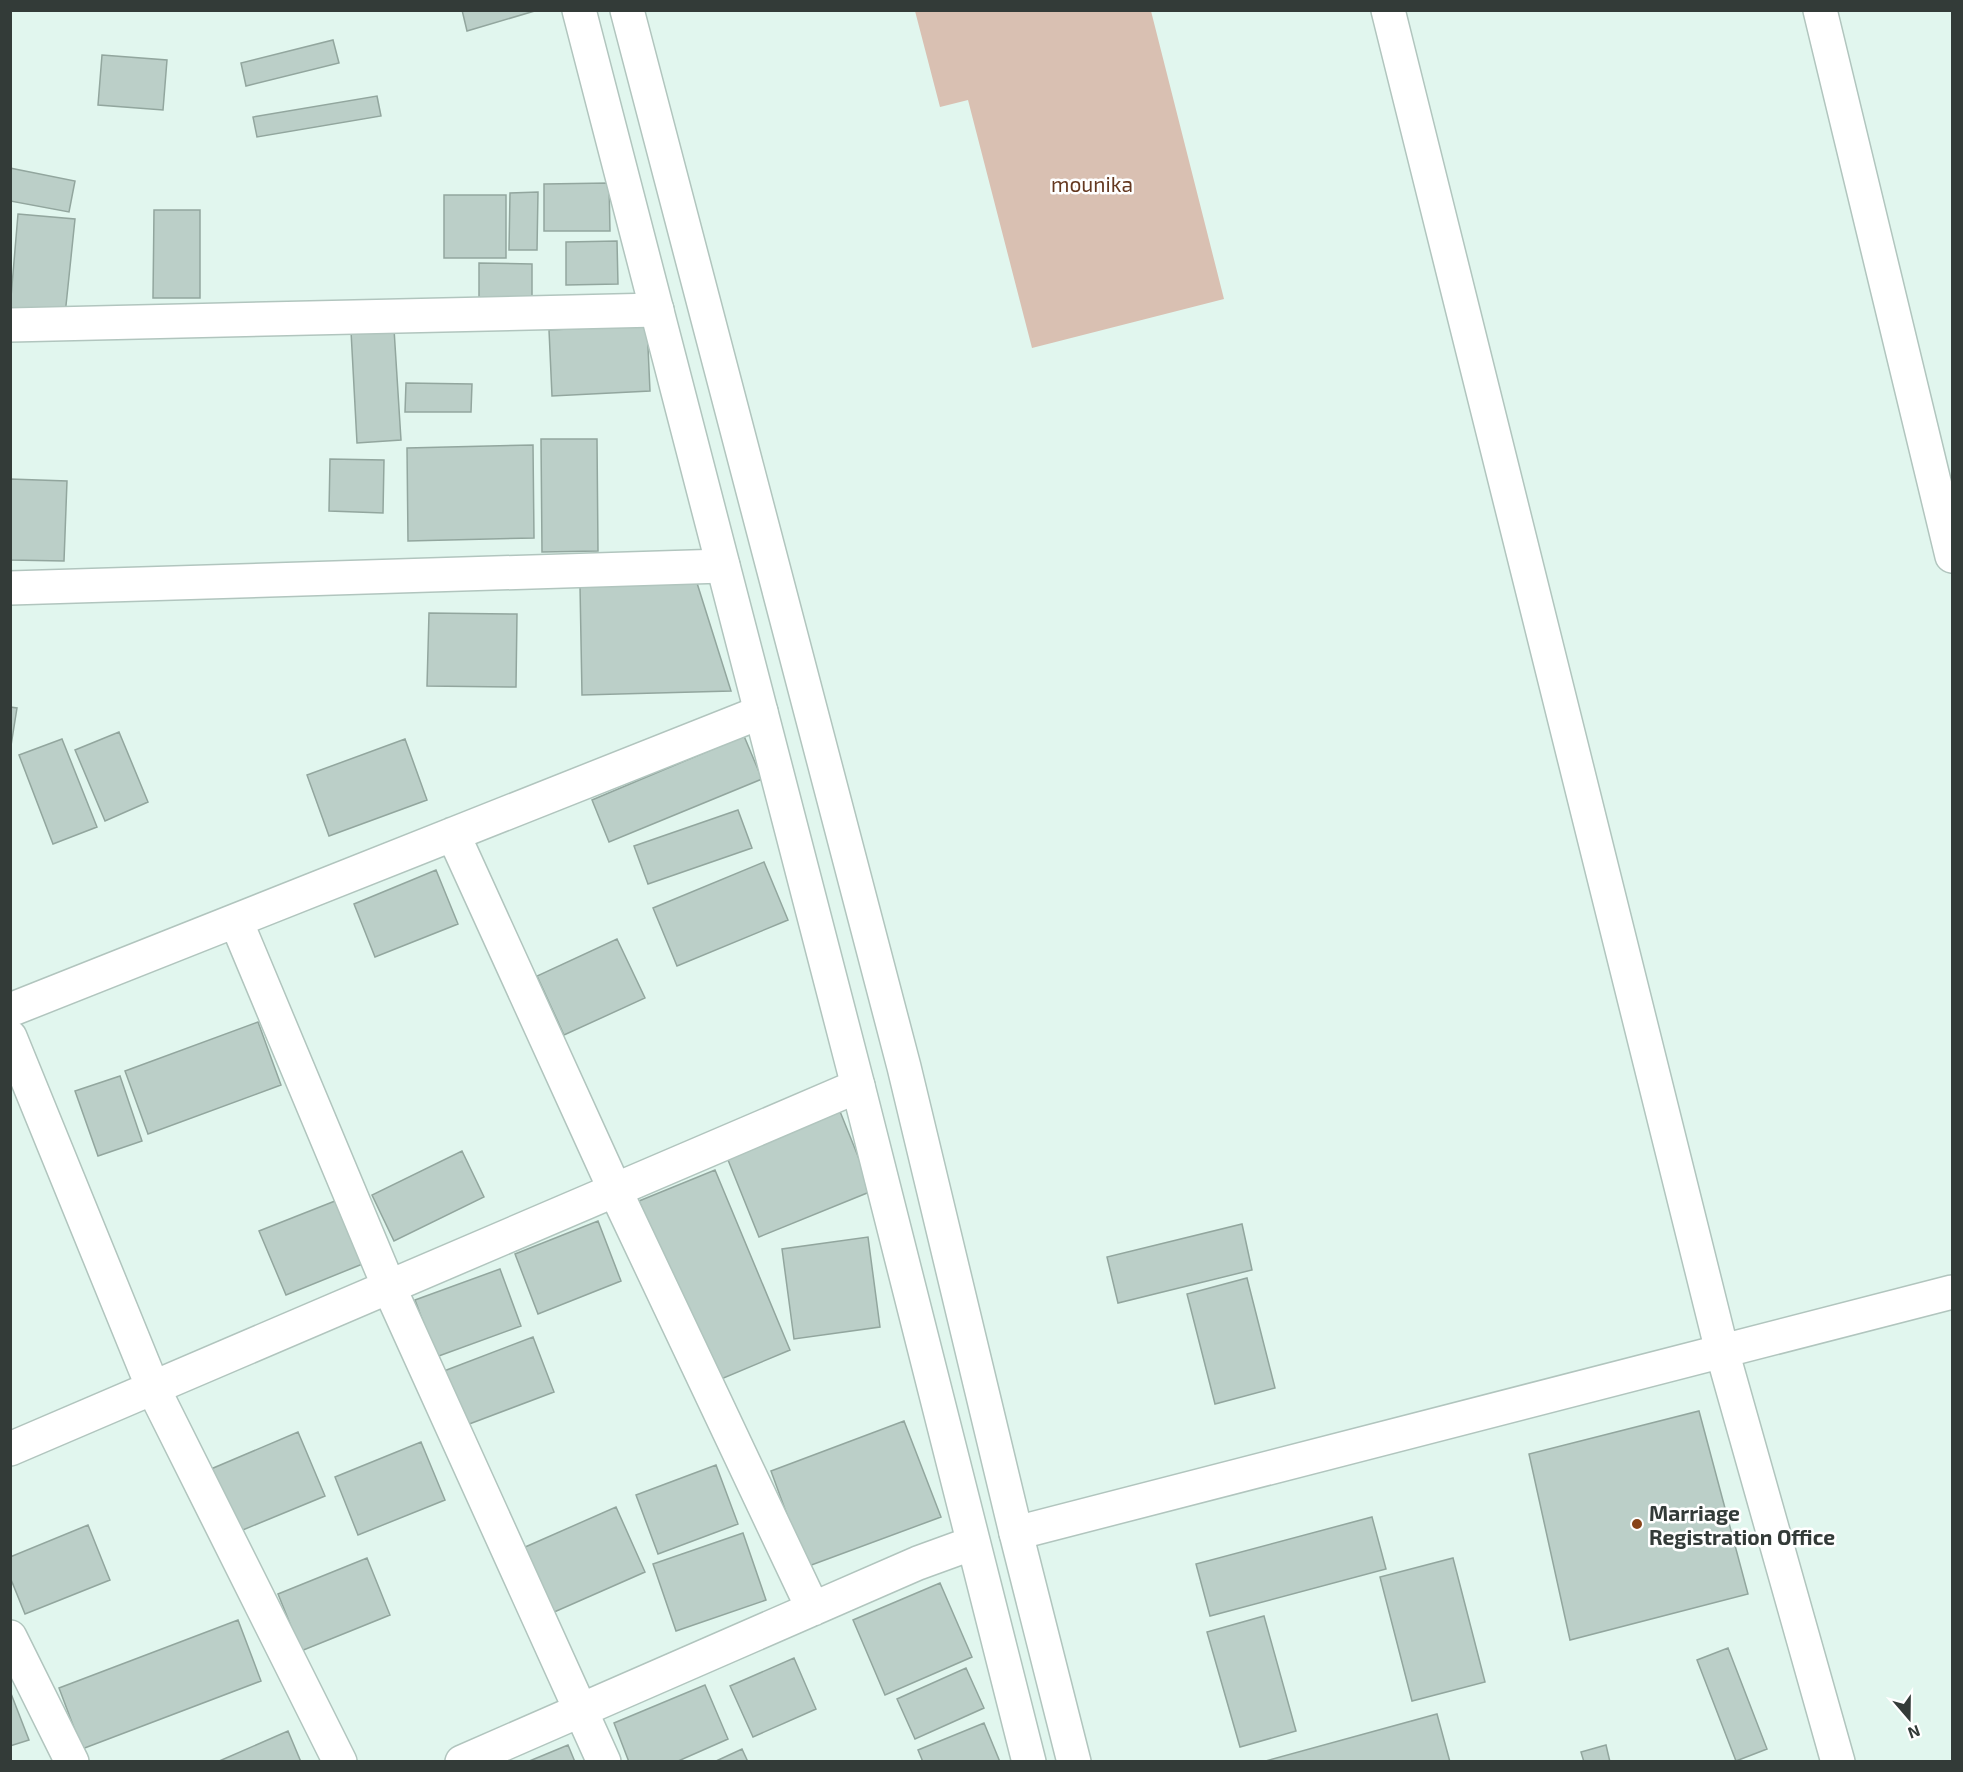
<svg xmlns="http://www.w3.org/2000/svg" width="1963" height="1772" viewBox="0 0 1963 1772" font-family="'Exo 2',sans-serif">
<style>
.green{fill:#d9c0b2}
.building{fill:#bbcfc8;stroke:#92a69e;stroke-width:1.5}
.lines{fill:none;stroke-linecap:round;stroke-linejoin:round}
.street-casing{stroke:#b1c5be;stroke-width:36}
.highway-casing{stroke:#b1c5be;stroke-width:36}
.street{stroke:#fff;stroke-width:33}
.highway{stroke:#fff;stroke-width:33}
.poi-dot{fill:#884419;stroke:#fff;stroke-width:2}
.labels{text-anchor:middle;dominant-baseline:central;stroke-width:5;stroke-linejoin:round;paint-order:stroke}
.park-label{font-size:21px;fill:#653921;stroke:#fff}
.poi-label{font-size:21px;font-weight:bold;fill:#333b38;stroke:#fff;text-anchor:start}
</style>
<rect width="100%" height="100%" fill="#e1f6ee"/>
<path class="green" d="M915 11H1151L1224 299 1032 348 968 100 940 107Z"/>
<path class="building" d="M462 10H538L467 31Z
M333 40 339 63 246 86 241 63Z
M102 55 167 60 163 110 98 105Z
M377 96 381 116 257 137 253 117Z
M10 168 75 181 69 212 10 201Z
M609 183 610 231H544V184Z
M538 192 537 250H509L510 193Z
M444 195H506V258H444Z
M154 210H200V298H153Z
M18 214 75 219 65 315 10 309Z
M617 241 618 284 566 285V242Z
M479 263 532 264V300H479Z
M647 325 650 391 552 396 549 330Z
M394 329 401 440 357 443 351 331Z
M406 383 472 384 471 412H405Z
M541 439H597L598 551 542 552Z
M533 445 534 538 408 541 407 448Z
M330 459 384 460 383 513 329 511Z
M10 479 67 481 64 561 10 560Z
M697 583 731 691 582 695 580 586Z
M429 613 517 614 516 687 427 686Z
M10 707 17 708 10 752Z
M119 732 148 802 105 821 75 750Z
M744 736 762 779 609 842 592 800Z
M62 739 97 827 53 844 19 755Z
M405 739 427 800 329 836 307 775Z
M738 810 752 848 648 884 634 846Z
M764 862 788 920 677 966 653 908Z
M436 870 458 924 375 957 354 904Z
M617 939 645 998 564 1035 537 976Z
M258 1022 281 1085 148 1134 125 1071Z
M120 1076 142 1141 98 1156 75 1091Z
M837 1104 872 1191 759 1237 724 1150Z
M462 1151 484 1197 394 1241 372 1195Z
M715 1170 790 1350 714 1382 639 1201Z
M340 1199 365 1263 286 1295 259 1231Z
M598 1221 621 1281 538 1314 515 1254Z
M1242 1224 1252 1270 1118 1303 1107 1257Z
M868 1237 880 1327 794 1339 782 1249Z
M500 1269 521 1326 436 1357 415 1300Z
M1247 1278 1275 1388 1215 1404 1187 1294Z
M533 1337 554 1392 464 1426 444 1371Z
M1699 1411 1748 1594 1570 1640 1529 1454Z
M904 1421 941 1517 806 1567 771 1471Z
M298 1432 325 1496 238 1532 211 1469Z
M421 1442 445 1500 358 1535 335 1477Z
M716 1465 738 1524 658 1554 636 1495Z
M616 1507 645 1572 552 1613 523 1548Z
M1372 1517 1386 1569 1210 1616 1196 1564Z
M88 1525 110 1580 25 1614 10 1577V1557Z
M743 1533 766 1600 676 1631 653 1564Z
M367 1558 390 1615 301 1651 278 1594Z
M1453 1558 1485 1682 1412 1701 1380 1577Z
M940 1583 972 1657 885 1695 853 1620Z
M1264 1616 1296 1731 1240 1747 1207 1632Z
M238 1620 261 1681 82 1749 59 1688Z
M1728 1648 1767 1749 1736 1761 1697 1660Z
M794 1658 816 1709 753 1737 730 1686Z
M966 1668 984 1708 915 1739 897 1699Z
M705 1685 728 1739 676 1762H629L614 1723Z
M10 1691 29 1740 10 1746Z
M1437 1714 1450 1762H1262Z
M984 1723 1000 1762H923L918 1750Z
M288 1731 301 1762H217Z
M568 1745 575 1762H527Z
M1606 1745 1610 1762H1584L1581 1752Z
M742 1749 748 1762H714Z"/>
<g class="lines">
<g class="street-casing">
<path id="street" d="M1388 10 1722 1351 1838 1762
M1820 10 1952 556
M10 325 657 310
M10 588 723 566
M453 834 615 1190 813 1609
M236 921 389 1287 604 1762
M10 1010 761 712
M10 1037 153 1388 340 1762
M10 1449 858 1086
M1016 1533 1952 1292
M10 1637 72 1762
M462 1762 918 1563 973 1543"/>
</g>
<g class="highway-casing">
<path id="highway" d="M579 10 858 1086 1029 1762
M627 10 904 1067 1016 1533 1074 1762"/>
</g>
<use href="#street" class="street"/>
<use href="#highway" class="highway"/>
</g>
<circle class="poi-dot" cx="1637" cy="1524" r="6"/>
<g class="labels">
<g class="park-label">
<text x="1092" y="183">mounika</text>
</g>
<g class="poi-label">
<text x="1649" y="1512">Marriage<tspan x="1649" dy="24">Registration Office</tspan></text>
</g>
</g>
<rect width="1963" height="1772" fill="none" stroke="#333b38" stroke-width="24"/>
<g transform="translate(1909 1718) rotate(160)" stroke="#ffffff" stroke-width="4.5" paint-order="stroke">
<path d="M0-4.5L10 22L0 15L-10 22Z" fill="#333b38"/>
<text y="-9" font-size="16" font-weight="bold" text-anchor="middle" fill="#333b38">N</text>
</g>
</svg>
